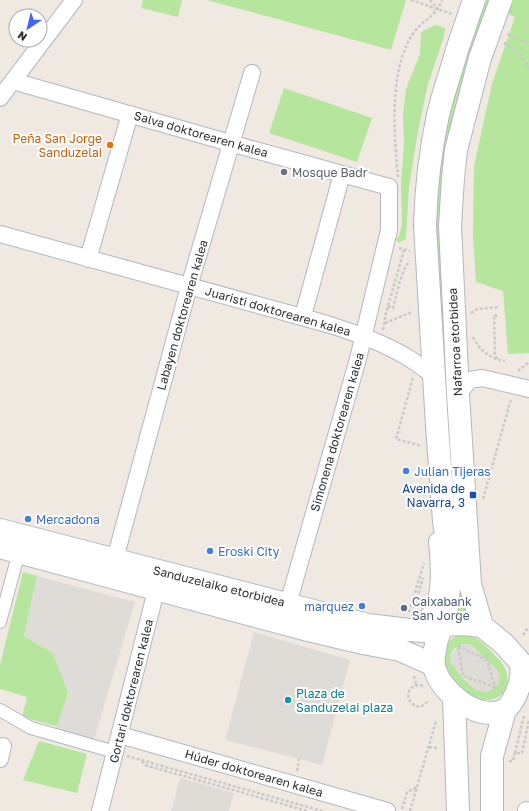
<svg xmlns="http://www.w3.org/2000/svg" width="529" height="811" viewBox="0 0 529 811" font-family="'Golos Text',sans-serif">
<style>
.green{fill:#b6e59e;fill-rule:evenodd}
.plaza{fill:#dfdcd8}
.lines{fill:none;stroke-linecap:round;stroke-linejoin:round}
.pedestrian-casing{stroke:#b4b7c1;stroke-width:14}
.minor-casing{stroke:#b4b7c1;stroke-width:18}
.secondary-casing{stroke:#b4b7c1;stroke-width:24}
.path{stroke:#c9c9c9;stroke-width:2.5;stroke-dasharray:3 2;stroke-linecap:butt}
.pedestrian{stroke:#fff;stroke-width:12}
.minor{stroke:#fff;stroke-width:16}
.secondary{stroke:#fff;stroke-width:22}
.secondary-bridge-casing{stroke:#b4b7c1;stroke-width:24;stroke-linecap:butt}
.secondary-bridge{stroke:#fff;stroke-width:22}
.food-dot{fill:#e8710a;stroke:#fff;stroke-width:1.5}
.worship-dot{fill:#6b7280;stroke:#fff;stroke-width:1.5}
.shop-dot{fill:#3f7fe0;stroke:#fff;stroke-width:1.5}
.transit-dot{fill:#1a4fb4;stroke:#fff;stroke-width:1.5}
.service-dot{fill:#5c6f8a;stroke:#fff;stroke-width:1.5}
.culture-dot{fill:#0f9aa8;stroke:#fff;stroke-width:1.5}
.labels{text-anchor:middle;dominant-baseline:central;stroke-width:4;stroke-linejoin:round;paint-order:stroke}
.street-label{font-size:12px;fill:#2e2e2e;stroke:#fff}
.food-label{font-size:12px;fill:#c56008;stroke:#fff;text-anchor:end}
.worship-label{font-size:12px;fill:#5b616d;stroke:#fff;text-anchor:start}
.shop-label{font-size:12px;fill:#366cbe;stroke:#fff;text-anchor:start}
.transit-label{font-size:12px;fill:#164399;stroke:#fff;text-anchor:end}
.service-label{font-size:12px;fill:#4e5e75;stroke:#fff;text-anchor:start}
.culture-label{font-size:12px;fill:#0d838f;stroke:#fff;text-anchor:start}
</style>
<rect width="100%" height="100%" fill="#efe9e1"/>
<path class="green" d="M143 0H182L178 17 141 8Z
M207 0H406L391 50Z
M475 0H529V353L508 354 503 291 476 282 473 237 474 166 492 84 515 17 490 6 451 144 471 621H448L433 232 440 140Z
M436 25 445 28 444 36 428 84 418 131 409 187 406 239 400 242 395 240 399 236 402 224 401 184 404 143 403 114 406 89 420 54 421 32Z
M284 88 372 118 357 162 269 133Z
M23 572 37 576 24 636 53 653 68 692 59 727 22 717 27 697 0 689V665Z
M461 634C475 635 479 640 489 649 495 656 503 662 506 671 514 694 491 707 471 697 462 692 447 672 441 663 445 647 444 641 461 634ZM467 644 471 645 476 649V690C462 678 432 650 467 644Z
M39 741 87 754 77 793 23 780Z"/>
<path class="plaza" d="M37 576 135 602 93 743 55 733 68 692 53 653 24 636Z
M254 632 350 660 322 765 225 740Z
M462 644 471 645 498 671 500 678 498 684 492 690 486 692 476 690 454 667 450 662V656L458 646Z
M180 778 234 793 229 811H171Z"/>
<g class="lines">
<g class="pedestrian-casing">
<path id="pedestrian" d="M0 622 19 552
M0 710 31 728 115 752"/>
</g>
<g class="minor-casing">
<path id="minor" d="M13 81 230 143 389 187V230L358 359 288 604
M0 98 74 0
M0 234 327 324C355 333 385 343 410 359 418 364 426 370 433 375
M88 259 130 114
M303 316 342 174
M458 394 470 380 482 378 529 389
M115 559 188 290 252 73
M409 630C417 625 426 620 431 612 442 595 439 562 437 541
M120 735 387 811
M0 759 3 746
M100 811 159 579
M526 811V810"/>
</g>
<g class="secondary-casing">
<path id="secondary" d="M480 58 456 150 453 178 450 226 458 394 470 584 482 626
M0 530 368 625 409 630 439 632
M0 547 304 629 363 643 400 650 434 665
M463 624 482 626 504 644 521 663C521 668 522 673 521 678 520 687 512 706 504 710 478 723 439 691 434 666 433 661 434 655 435 650 436 641 438 632 445 625Z
M445 625 451 570 444 521 437 426 425 225C426 188 430 152 438 115 443 93 451 72 457 50
M454 698 458 811
M492 811V756L505 710"/>
</g>
<path class="path" d="M411 0 452 14
M430 0 438 9
M507 34 529 43
M505 42V44C517 48 524 58 529 69
M398 177C394 135 389 71 412 35 421 21 435 18 442 0
M399 248 410 251
M388 306 393 308C396 297 402 267 410 261
M471 313 477 309 499 307
M385 323 412 312
M383 330 386 313 404 250
M473 337C480 351 489 358 505 361
M497 359 495 355 494 315 499 316
M520 371 519 370 529 362
M413 378 396 439 422 446
M483 499 511 399
M414 608 423 578
M409 612 424 563
M523 635 526 630 529 629
M458 646 487 660 495 687 463 676Z
M414 676 416 685
M423 686C408 680 400 704 421 707L428 701
M524 716 515 753H522L529 720
M429 747 439 748
M127 756 322 811
M142 761 145 765 307 811
M509 761H513L515 753
M297 771 299 759
M402 809 407 792 417 787
M410 811 436 721"/>
<use href="#pedestrian" class="pedestrian"/>
<use href="#minor" class="minor"/>
<use href="#secondary" class="secondary"/>
<g class="secondary-bridge-casing">
<path id="secondary-bridge" d="M457 50 474 0
M480 58 501 0"/>
</g>
<use href="#secondary-bridge" class="secondary-bridge"/>
</g>
<circle class="food-dot" cx="110" cy="145" r="4"/>
<circle class="worship-dot" cx="284" cy="172" r="4"/>
<g class="shop-dot">
<circle cx="406" cy="471" r="4"/>
<circle cx="28" cy="519" r="4"/>
<circle cx="210" cy="551" r="4"/>
<circle cx="362" cy="606" r="4"/>
</g>
<rect class="transit-dot" x="469" y="491" width="8" height="8" rx="2"/>
<circle class="service-dot" cx="404" cy="608" r="4"/>
<circle class="culture-dot" cx="288" cy="700" r="4"/>
<g class="labels">
<g class="street-label">
<text transform="translate(201 134) rotate(16)">Salva doktorearen kalea</text>
<text transform="translate(278 311) rotate(16)">Juaristi doktorearen kalea</text>
<text transform="translate(182 315) rotate(-74)">Labayen doktorearen kalea</text>
<text transform="translate(455 342) rotate(-93)">Nafarroa etorbidea</text>
<text transform="translate(337 432) rotate(-74)">Simonena doktorearen kalea</text>
<text transform="translate(219 586) rotate(14)">Sanduzelaiko etorbidea</text>
<text transform="translate(131 691) rotate(-76)">Gortari doktorearen kalea</text>
<text transform="translate(254 773) rotate(16)">Húder doktorearen kalea</text>
</g>
<g class="food-label">
<text x="102" y="138">Peña San Jorge<tspan x="102" dy="14">Sanduzelai</tspan></text>
</g>
<g class="worship-label">
<text x="292" y="172">Mosque Badr</text>
</g>
<g class="shop-label">
<text x="414" y="471">Julian Tijeras</text>
<text x="36" y="519">Mercadona</text>
<text x="218" y="551">Eroski City</text>
<text x="354" y="606" text-anchor="end">marquez</text>
</g>
<g class="transit-label">
<text x="465" y="488">Avenida de<tspan x="465" dy="14">Navarra, 3</tspan></text>
</g>
<g class="service-label">
<text x="412" y="601">Caixabank<tspan x="412" dy="14">San Jorge</tspan></text>
</g>
<g class="culture-label">
<text x="296" y="693">Plaza de<tspan x="296" dy="14">Sanduzelai plaza</tspan></text>
</g>
</g>
<g transform="translate(28 28) rotate(215)"><circle r="19" fill="#ffffff" stroke="#ababab"/>
<path d="M0-3L7 15L0 10L-7 15Z" fill="#4264fb"/>
<text y="-6" font-size="11" font-weight="bold" text-anchor="middle" fill="#2e2e2e">N</text>
</g>
</svg>
